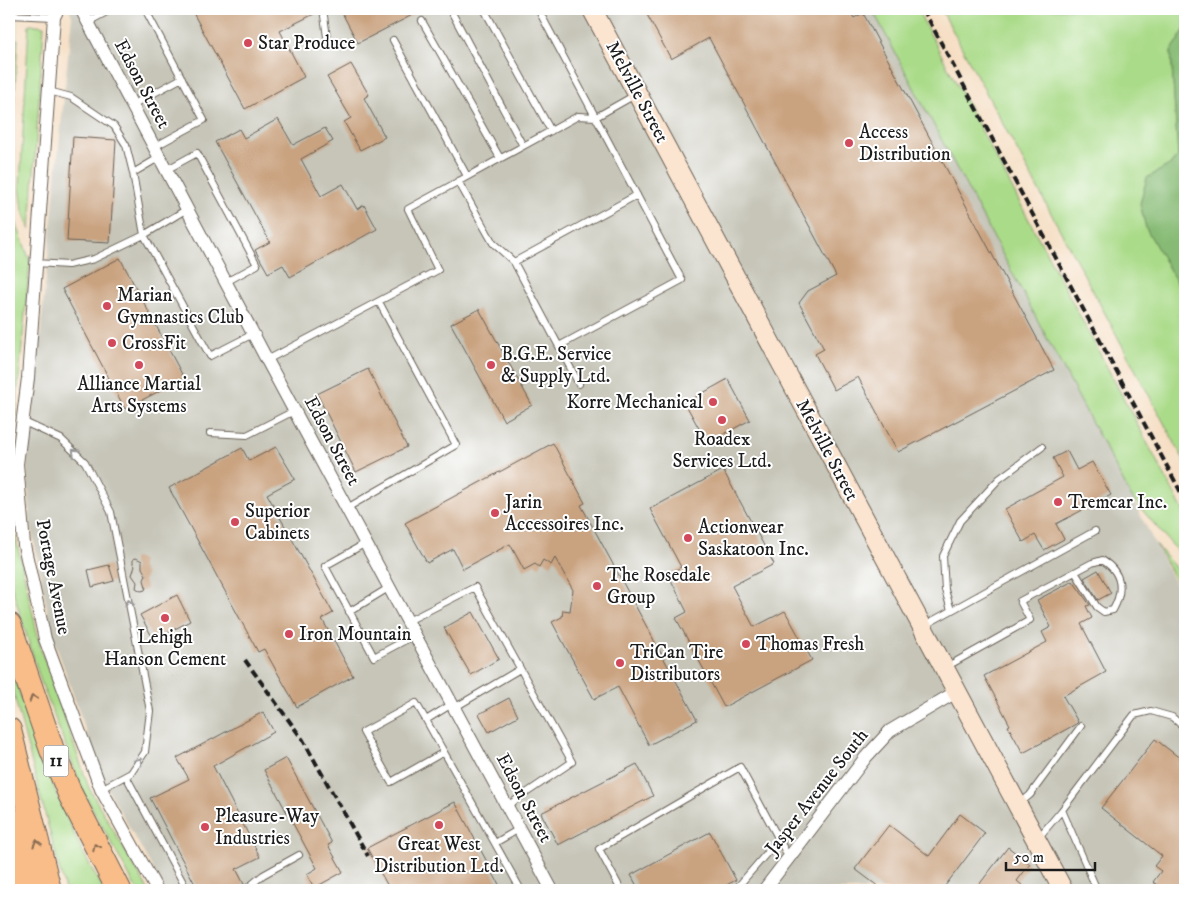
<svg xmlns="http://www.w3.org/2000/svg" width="1194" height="899" viewBox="0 0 1194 899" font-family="'IM FELL DW Pica',serif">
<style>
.built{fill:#e4dbba}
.industrial{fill:#c6c5b8}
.green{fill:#aadb89;stroke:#637c52}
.forest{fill:#87bb75;stroke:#526c48}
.building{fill:#c9a27f}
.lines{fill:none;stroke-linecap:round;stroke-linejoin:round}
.lane-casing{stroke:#686056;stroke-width:8}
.street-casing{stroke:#686056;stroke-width:14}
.secondary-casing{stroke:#686056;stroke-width:21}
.highway-casing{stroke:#686056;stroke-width:26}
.lane{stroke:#fff;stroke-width:6}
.street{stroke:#fff;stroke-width:12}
.secondary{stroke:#fce5d0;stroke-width:19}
.highway{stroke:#f8bd89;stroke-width:24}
.rail{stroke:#1c1c1c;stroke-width:4;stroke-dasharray:8 4;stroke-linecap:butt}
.oneway{stroke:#999}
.oneway2{stroke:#8a6c52}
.poi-dot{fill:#d1495b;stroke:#fff;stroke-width:2}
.labels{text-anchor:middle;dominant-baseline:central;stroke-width:4;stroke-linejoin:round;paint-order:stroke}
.shield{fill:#fff;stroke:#606060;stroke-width:1}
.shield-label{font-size:18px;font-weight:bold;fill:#1c1c1c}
.poi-label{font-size:19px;fill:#1c1c1c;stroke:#fff;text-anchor:start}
.street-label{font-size:19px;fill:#1c1c1c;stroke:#fff}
</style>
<rect width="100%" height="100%" fill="#fff"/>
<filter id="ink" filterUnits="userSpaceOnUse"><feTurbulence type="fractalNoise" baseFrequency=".02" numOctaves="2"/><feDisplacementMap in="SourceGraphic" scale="10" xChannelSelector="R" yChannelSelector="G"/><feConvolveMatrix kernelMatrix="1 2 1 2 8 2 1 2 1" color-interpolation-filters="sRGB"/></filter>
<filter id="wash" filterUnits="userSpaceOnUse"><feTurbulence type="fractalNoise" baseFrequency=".0096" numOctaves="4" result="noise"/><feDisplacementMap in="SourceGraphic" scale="20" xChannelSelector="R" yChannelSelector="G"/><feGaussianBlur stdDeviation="1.12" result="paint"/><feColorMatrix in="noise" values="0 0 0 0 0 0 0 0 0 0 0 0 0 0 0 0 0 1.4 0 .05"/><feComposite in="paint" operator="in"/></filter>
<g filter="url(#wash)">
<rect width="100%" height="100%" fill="#f5dec3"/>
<path class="built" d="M9 9H20L18 39 10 40 9 59Z"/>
<path class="industrial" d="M69 9H872L1131 496 1185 604V890H165L103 781 51 630 30 520 27 468 72 16Z"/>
<path class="green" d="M872 9H917L1185 514V560L1132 498Z
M941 9H1185V29L1171 52 1178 156 1171 164 1147 178 1140 204 1146 228 1185 297V462Z
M29 24 44 26 30 230 23 211 20 186Z
M18 39 9 180V59L10 40Z
M9 185 13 214 30 261 9 483 16 539 41 650 89 788 148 890H137L84 793 41 682 9 578Z
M1156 544 1185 580V599Z
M9 664C37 741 61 820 104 890H65L9 676Z"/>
<path class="forest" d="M1185 29V297L1146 228 1140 204 1147 178 1171 164 1178 156 1171 52Z"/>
<g id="blocks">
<path class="building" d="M191 9H318V12L280 31 304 77 245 109Z
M340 9H424L358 43Z
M644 9H849L854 18 863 13 1054 370 898 452 858 377 834 390 815 354 824 349 799 303 808 291 836 276 709 38 671 59Z
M351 64 369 95 364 98 385 137 360 150 344 122 351 118 327 77Z
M278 119 293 145 325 128 333 141 301 159 321 196 343 184 357 209 364 205 377 229 290 277 283 265 268 273 255 250 270 242 215 142 239 129 244 138Z
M73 137 116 140 110 243 67 241Z
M120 258 184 378 125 409 62 289Z
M479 309 532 405 504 421 451 324Z
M368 369 407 447 356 472 317 394Z
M728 379 750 420 707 443 685 403Z
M553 443 585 503 581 505 697 720 649 745 618 687 594 699 552 622 562 617 563 610 570 611 573 590 555 558 551 565 543 560 539 567 535 564 524 570 510 544 463 569 453 549 427 563 405 523Z
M276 447 295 479 267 494 333 613 322 619 353 676 297 707 264 649 258 652 169 488 242 448 249 461Z
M1067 451 1077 470 1092 462 1111 495 1056 524 1064 539 1044 550 1035 535 1023 542 1005 509 1063 477 1053 458Z
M723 470 774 564 732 586 754 627 785 611 812 660 724 707 676 618 687 612 668 574 681 567 650 509Z
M136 558 142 561V568L146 575 144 580 146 587 145 590 141 591 136 588 137 582 132 575 135 566 133 564V559Z
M109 565 114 581 92 587 88 570Z
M1098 570 1111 593 1098 600 1084 578Z
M1073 581 1090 605 1086 606 1092 618 1081 624 1106 672 1063 696 1078 722 1076 724 1023 753 1008 726 1010 725 984 676 1047 642 1042 632 1051 627 1037 600Z
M177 595 190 621 154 640 140 615Z
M473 612 499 659 471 675 444 628Z
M509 698 518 716 489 732 479 714Z
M263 712 274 732 213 766 260 857 236 869 244 884 232 890H198L150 798 189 779 177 758Z
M1155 739 1185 762V890H1164L1153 882 1161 871 1154 866 1162 856 1101 808Z
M286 758 332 843 328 845 343 872 314 888 307 874 317 868 264 770Z
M637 764 653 796 558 845 541 813Z
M455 802 502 890H390L367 848Z
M960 814 985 833 942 890H883L855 869 889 825 929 856Z
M710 832 736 880 717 890H639L631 875Z
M1008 847 1030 864 1017 881 1028 890H975Z"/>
</g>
</g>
<g filter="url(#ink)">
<use href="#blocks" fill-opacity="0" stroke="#686056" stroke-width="1"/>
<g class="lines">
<g class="lane-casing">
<path id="lane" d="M145 9 204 120 154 147
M323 9 327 37
M450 9 523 146
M484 9 551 131
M538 9 682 280 559 346
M9 15 54 17
M422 21 500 158
M88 22 112 9
M393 40 467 176
M49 91 71 97 114 126 126 145 133 173
M132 105 182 78
M166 170 197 153 257 265 226 282
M458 181 493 243 514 262
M187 209 144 235 210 356 253 334
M36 263 68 265 94 259 144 235 133 173 160 157
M267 360 438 270 408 209 578 116 596 117 635 95
M579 384 514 262 637 195
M22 421 61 439 85 462 111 512 150 711 145 752 131 773 101 789
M210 433 247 435 294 411
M347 508 456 445 379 302
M366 543 325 566 374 657 415 635
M951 610 945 590 943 556 960 521 999 479 1042 447
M349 612 390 587
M408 621 475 587 572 762 507 806
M925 625 1095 531
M946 667 1030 620 1020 601 1092 563 1102 560C1122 572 1124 590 1113 610L1104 612 1097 607 1075 572
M452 704 426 720 521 890
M454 708 520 669
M426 720 416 703 363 732 391 782 444 752
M126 776 187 890
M1019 804 1030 795 1081 726
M1062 810 1134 715 1151 711 1172 717 1185 728
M1039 837 1062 810 1097 890
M495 843 519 829
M245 890 263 875 299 855
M621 890 599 849 740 767 789 858
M735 890 779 839"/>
</g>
<g class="street-casing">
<path id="street" d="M58 9 54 17 28 378 17 464 24 545 45 639 101 789 157 890
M81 9 267 360 552 890
M764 890 866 757 890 731 956 692"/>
</g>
<g class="secondary-casing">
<path id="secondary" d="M592 9 1063 890"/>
</g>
<g class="highway-casing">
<path id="highway" d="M9 625 52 750 70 794 119 890
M9 730 49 890
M9 820 26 890"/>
</g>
<use href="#lane" class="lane"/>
<use href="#street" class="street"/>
<use href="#secondary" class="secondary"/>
<use href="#highway" class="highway"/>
<path class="rail" d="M923 9 1185 500
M245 660 303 740 368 856"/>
</g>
<defs><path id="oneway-chevron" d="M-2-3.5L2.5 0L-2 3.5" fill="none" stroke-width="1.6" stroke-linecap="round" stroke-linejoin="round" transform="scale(1.25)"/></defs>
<g class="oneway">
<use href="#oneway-chevron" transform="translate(75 452) rotate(-136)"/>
<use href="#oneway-chevron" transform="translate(129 603) rotate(-101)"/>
<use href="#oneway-chevron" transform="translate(139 761) rotate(-56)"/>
</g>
<g class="oneway2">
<use href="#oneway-chevron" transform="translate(33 698) rotate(-109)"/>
<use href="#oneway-chevron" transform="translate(37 843) rotate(-104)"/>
<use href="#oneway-chevron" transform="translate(96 847) rotate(-118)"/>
</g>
</g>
<g class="poi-dot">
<circle cx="248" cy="43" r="5"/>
<circle cx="849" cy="143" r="5"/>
<circle cx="107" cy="306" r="5"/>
<circle cx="112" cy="343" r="5"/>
<circle cx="139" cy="365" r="5"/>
<circle cx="491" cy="365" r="5"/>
<circle cx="713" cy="402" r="5"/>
<circle cx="722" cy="420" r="5"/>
<circle cx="1058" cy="502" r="5"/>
<circle cx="495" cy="513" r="5"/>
<circle cx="235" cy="522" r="5"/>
<circle cx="688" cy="538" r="5"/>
<circle cx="597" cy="586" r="5"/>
<circle cx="165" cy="618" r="5"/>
<circle cx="289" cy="634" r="5"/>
<circle cx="746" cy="644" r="5"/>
<circle cx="620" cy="663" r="5"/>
<circle cx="439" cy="825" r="5"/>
<circle cx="205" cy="827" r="5"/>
</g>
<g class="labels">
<rect class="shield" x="43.5" y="745.5" width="25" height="31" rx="4"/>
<g class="shield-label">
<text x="56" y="761">11</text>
</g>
<g class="poi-label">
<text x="258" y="43">Star Produce</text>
<text x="859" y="132">Access<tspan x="859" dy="22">Distribution</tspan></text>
<text x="117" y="295">Marian<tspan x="117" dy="22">Gymnastics Club</tspan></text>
<text x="122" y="343">CrossFit</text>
<text x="501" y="354">B.G.E. Service<tspan x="501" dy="22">&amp; Supply Ltd.</tspan></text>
<text x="139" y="384" text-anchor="middle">Alliance Martial<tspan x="139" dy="22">Arts Systems</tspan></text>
<text x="703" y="402" text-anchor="end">Korre Mechanical</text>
<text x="722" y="439" text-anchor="middle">Roadex<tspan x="722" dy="22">Services Ltd.</tspan></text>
<text x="505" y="502">Jarin<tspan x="505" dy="22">Accessoires Inc.</tspan></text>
<text x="1068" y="502">Tremcar Inc.</text>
<text x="245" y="511">Superior<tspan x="245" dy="22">Cabinets</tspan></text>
<text x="698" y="527">Actionwear<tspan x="698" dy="22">Saskatoon Inc.</tspan></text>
<text x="607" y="575">The Rosedale<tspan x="607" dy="22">Group</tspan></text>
<text x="299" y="634">Iron Mountain</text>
<text x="165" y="637" text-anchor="middle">Lehigh<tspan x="165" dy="22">Hanson Cement</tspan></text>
<text x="756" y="644">Thomas Fresh</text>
<text x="630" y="652">TriCan Tire<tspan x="630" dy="22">Distributors</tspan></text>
<text x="215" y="816">Pleasure-Way<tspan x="215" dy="22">Industries</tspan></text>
<text x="439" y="844" text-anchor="middle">Great West<tspan x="439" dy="22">Distribution Ltd.</tspan></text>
</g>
<g class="street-label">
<text transform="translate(142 84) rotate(62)">Edson Street</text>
<text transform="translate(637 92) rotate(62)">Melville Street</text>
<text transform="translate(332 441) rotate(62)">Edson Street</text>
<text transform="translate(827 450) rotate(62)">Melville Street</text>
<text transform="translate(53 577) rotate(79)">Portage Avenue</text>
<text transform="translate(817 792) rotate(-52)">Jasper Avenue South</text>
<text transform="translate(524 798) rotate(62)">Edson Street</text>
</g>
</g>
<rect width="1194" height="899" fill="none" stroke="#fff" stroke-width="30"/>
<path d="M1006 862v8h89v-8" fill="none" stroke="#1c1c1c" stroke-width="2.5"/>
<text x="1014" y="862" font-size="15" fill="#1c1c1c" stroke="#ffffff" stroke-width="4" paint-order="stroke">50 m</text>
</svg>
